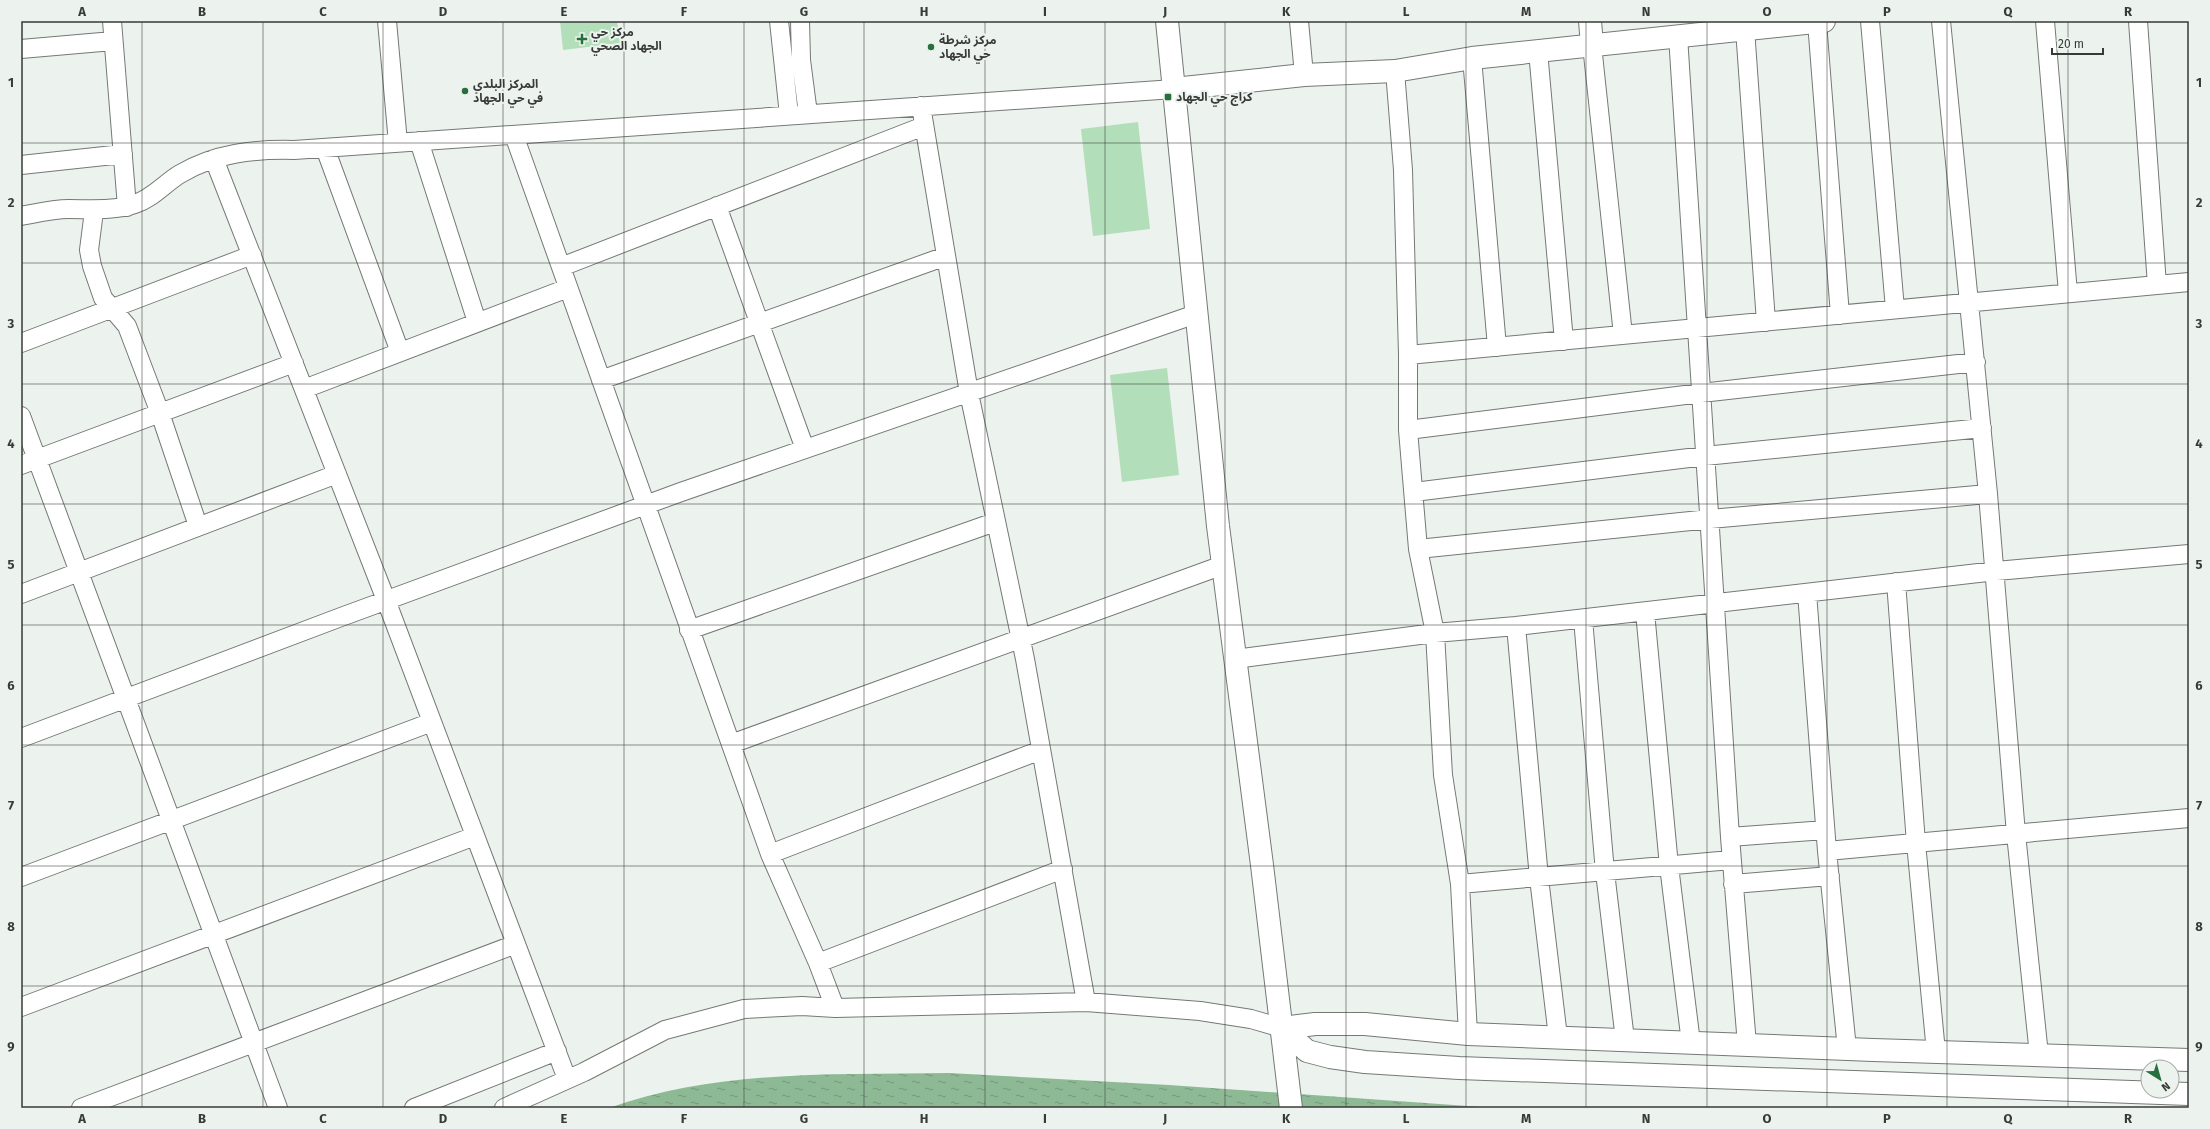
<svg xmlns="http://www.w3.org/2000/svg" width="2210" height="1129" viewBox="0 0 2210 1129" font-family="'Fira Sans','Noto Sans Arabic',sans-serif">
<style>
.park{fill:#b3deba}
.water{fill:url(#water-ripples)}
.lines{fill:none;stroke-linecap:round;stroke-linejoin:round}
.minor-casing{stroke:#747975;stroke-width:20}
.tertiary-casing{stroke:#747975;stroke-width:24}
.minor{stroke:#fff;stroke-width:18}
.tertiary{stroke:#fff;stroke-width:22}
.grid{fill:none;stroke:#383a38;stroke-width:1;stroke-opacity:0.55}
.poi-dot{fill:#27703d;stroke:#ecf2ed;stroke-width:1.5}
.labels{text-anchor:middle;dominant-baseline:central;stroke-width:4;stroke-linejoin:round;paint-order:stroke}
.poi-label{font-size:12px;font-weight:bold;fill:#383a38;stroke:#ecf2ed;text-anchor:start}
.neatline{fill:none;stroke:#383a38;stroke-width:1.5}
.grid-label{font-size:13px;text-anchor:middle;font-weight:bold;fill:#383a38}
</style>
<defs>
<pattern id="water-ripples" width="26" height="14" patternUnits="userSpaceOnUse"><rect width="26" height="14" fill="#8dba95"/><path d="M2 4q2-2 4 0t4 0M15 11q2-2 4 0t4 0" fill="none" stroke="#74987b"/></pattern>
</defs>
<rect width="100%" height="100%" fill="#ecf2ed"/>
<path class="park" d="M560 21H617L620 43 563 50Z
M1138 122 1150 229 1093 236 1081 129Z
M1167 368 1179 475 1122 482 1110 375Z"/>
<path class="water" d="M949 1073 1169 1085 1496 1108H609C717 1069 836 1075 949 1073Z"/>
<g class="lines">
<g class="minor-casing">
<path id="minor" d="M112 21 127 207
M387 21 398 143
M779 21 789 115
M800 21 801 60 808 114
M1299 21 1304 75
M1870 21 1895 309
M1941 21 1988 494 2016 834 2039 1055
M2045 21 2068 293
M2138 21 2157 285
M1817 22 1840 315
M1745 29 1766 322
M1678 36 1730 837 1747 1045
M1592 45 1623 335
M21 49 113 41
M1538 51 1564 341
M1472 58 1497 347
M1395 71 1403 170 1408 355V430L1418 549 1435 633 1443 775 1460 884 1468 1034
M921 106 969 393 1025 659 1086 1002
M514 135 770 854 818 963 835 1008
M419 141 477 322
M325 148 400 352
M214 159 386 600 567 1079
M21 165 123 154
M717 206 805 449
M94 211 89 250 92 266 103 298 127 326 160 413 198 526
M21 216C37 213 53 209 69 209 92 209 113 211 135 204 153 198 165 183 180 174 215 153 255 149 294 150L1174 89
M561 267 924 126
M21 343 252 255
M1408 355 2189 282
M601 380 946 256
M304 389 568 288
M21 416 278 1108
M1408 430 1701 393 1976 362
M21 465 294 363
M1414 492 1705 456 1982 428
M1418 549 1710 519 1988 494
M1896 582 1916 843 1936 1052
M1807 593 1827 851 1847 1049
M21 594 337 474
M1645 612 1669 866 1691 1043
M1583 619 1605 872 1625 1040
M1516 626 1539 878 1558 1037
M689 630 995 522
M1235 659 1435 633 1516 626 1996 571 2189 554
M21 738 341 617 681 492 1196 314
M731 744 1223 565
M1730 837 1825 830
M1827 851 2189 818
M770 854 1041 750
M21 877 432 722
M1460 884 1731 860
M1733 884 1830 876
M818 963 1063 869
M21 1007 475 836
M81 1108 516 944
M414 1108 557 1051
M504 1108 584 1072 665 1030 744 1009 802 1006 835 1008 1086 1002 1200 1011 1251 1019 1282 1028"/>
</g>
<g class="tertiary-casing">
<path id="tertiary" d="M1167 21 1218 526 1262 865 1291 1108
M1590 21 1592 45
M1174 89 1304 75 1395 71 1472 58 1824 21
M1282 1028 1307 1051 1330 1057 1365 1062 1459 1068 2189 1094
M1282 1028 1315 1024H1365L1468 1034 1873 1050 2189 1060"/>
</g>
<use href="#minor" class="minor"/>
<use href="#tertiary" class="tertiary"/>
</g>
<path class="grid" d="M142 21V1108M263 21V1108M383 21V1108M503 21V1108M624 21V1108M744 21V1108M864 21V1108M985 21V1108M1105 21V1108M1225 21V1108M1346 21V1108M1466 21V1108M1586 21V1108M1707 21V1108M1827 21V1108M1947 21V1108M2068 21V1108M21 143H2189M21 263H2189M21 384H2189M21 504H2189M21 625H2189M21 745H2189M21 866H2189M21 986H2189"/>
<g class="poi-dot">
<path d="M580 33h4v4h4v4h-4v4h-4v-4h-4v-4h4z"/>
<circle cx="931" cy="47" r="4"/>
<circle cx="465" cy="91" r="4"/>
<rect x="1164" y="93" width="8" height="8" rx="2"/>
</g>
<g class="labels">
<g class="poi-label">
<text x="591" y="32">مركز حي<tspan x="591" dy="14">الجهاد الصحي</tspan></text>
<text x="939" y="40">مركز شرطة<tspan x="939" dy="14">حي الجهاد</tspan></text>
<text x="473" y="84">المركز البلدي<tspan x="473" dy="14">في حي الجهاد</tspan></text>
<text x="1176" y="97">كراج حي الجهاد</text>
</g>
</g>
<rect width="2210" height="1129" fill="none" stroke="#ecf2ed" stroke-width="44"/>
<g transform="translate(2160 1079) rotate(143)"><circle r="19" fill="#ecf2ed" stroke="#a4a8a5"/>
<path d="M0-3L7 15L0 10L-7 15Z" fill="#27703d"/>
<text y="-6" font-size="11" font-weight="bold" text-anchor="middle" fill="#383a38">N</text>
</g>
<path d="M2052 48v6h51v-6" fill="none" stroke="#383a38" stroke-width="2"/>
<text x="2058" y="48" font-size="12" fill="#383a38" stroke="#ecf2ed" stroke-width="3" paint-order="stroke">20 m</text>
<rect x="22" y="22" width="2166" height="1085" class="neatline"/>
<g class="grid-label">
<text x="82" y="16">A</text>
<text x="202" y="16">B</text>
<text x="323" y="16">C</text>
<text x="443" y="16">D</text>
<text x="564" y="16">E</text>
<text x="684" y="16">F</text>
<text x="804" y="16">G</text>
<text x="924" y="16">H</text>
<text x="1045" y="16">I</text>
<text x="1165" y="16">J</text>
<text x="1286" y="16">K</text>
<text x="1406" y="16">L</text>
<text x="1526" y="16">M</text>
<text x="1646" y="16">N</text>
<text x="1767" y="16">O</text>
<text x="1887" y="16">P</text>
<text x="2008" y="16">Q</text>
<text x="2128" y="16">R</text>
<text x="11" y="87">1</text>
<text x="2199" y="87">1</text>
<text x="11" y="207">2</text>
<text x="2199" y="207">2</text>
<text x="11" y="328">3</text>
<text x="2199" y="328">3</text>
<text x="11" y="448">4</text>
<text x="2199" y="448">4</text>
<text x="11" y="569">5</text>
<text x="2199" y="569">5</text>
<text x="11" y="690">6</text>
<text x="2199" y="690">6</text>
<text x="11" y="810">7</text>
<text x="2199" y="810">7</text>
<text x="11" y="931">8</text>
<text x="2199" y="931">8</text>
<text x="11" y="1051">9</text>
<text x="2199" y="1051">9</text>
<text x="82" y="1123">A</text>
<text x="202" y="1123">B</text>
<text x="323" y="1123">C</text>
<text x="443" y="1123">D</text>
<text x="564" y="1123">E</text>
<text x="684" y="1123">F</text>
<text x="804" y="1123">G</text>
<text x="924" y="1123">H</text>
<text x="1045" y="1123">I</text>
<text x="1165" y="1123">J</text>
<text x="1286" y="1123">K</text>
<text x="1406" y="1123">L</text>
<text x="1526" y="1123">M</text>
<text x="1646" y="1123">N</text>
<text x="1767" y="1123">O</text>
<text x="1887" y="1123">P</text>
<text x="2008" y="1123">Q</text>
<text x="2128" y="1123">R</text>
</g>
</svg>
